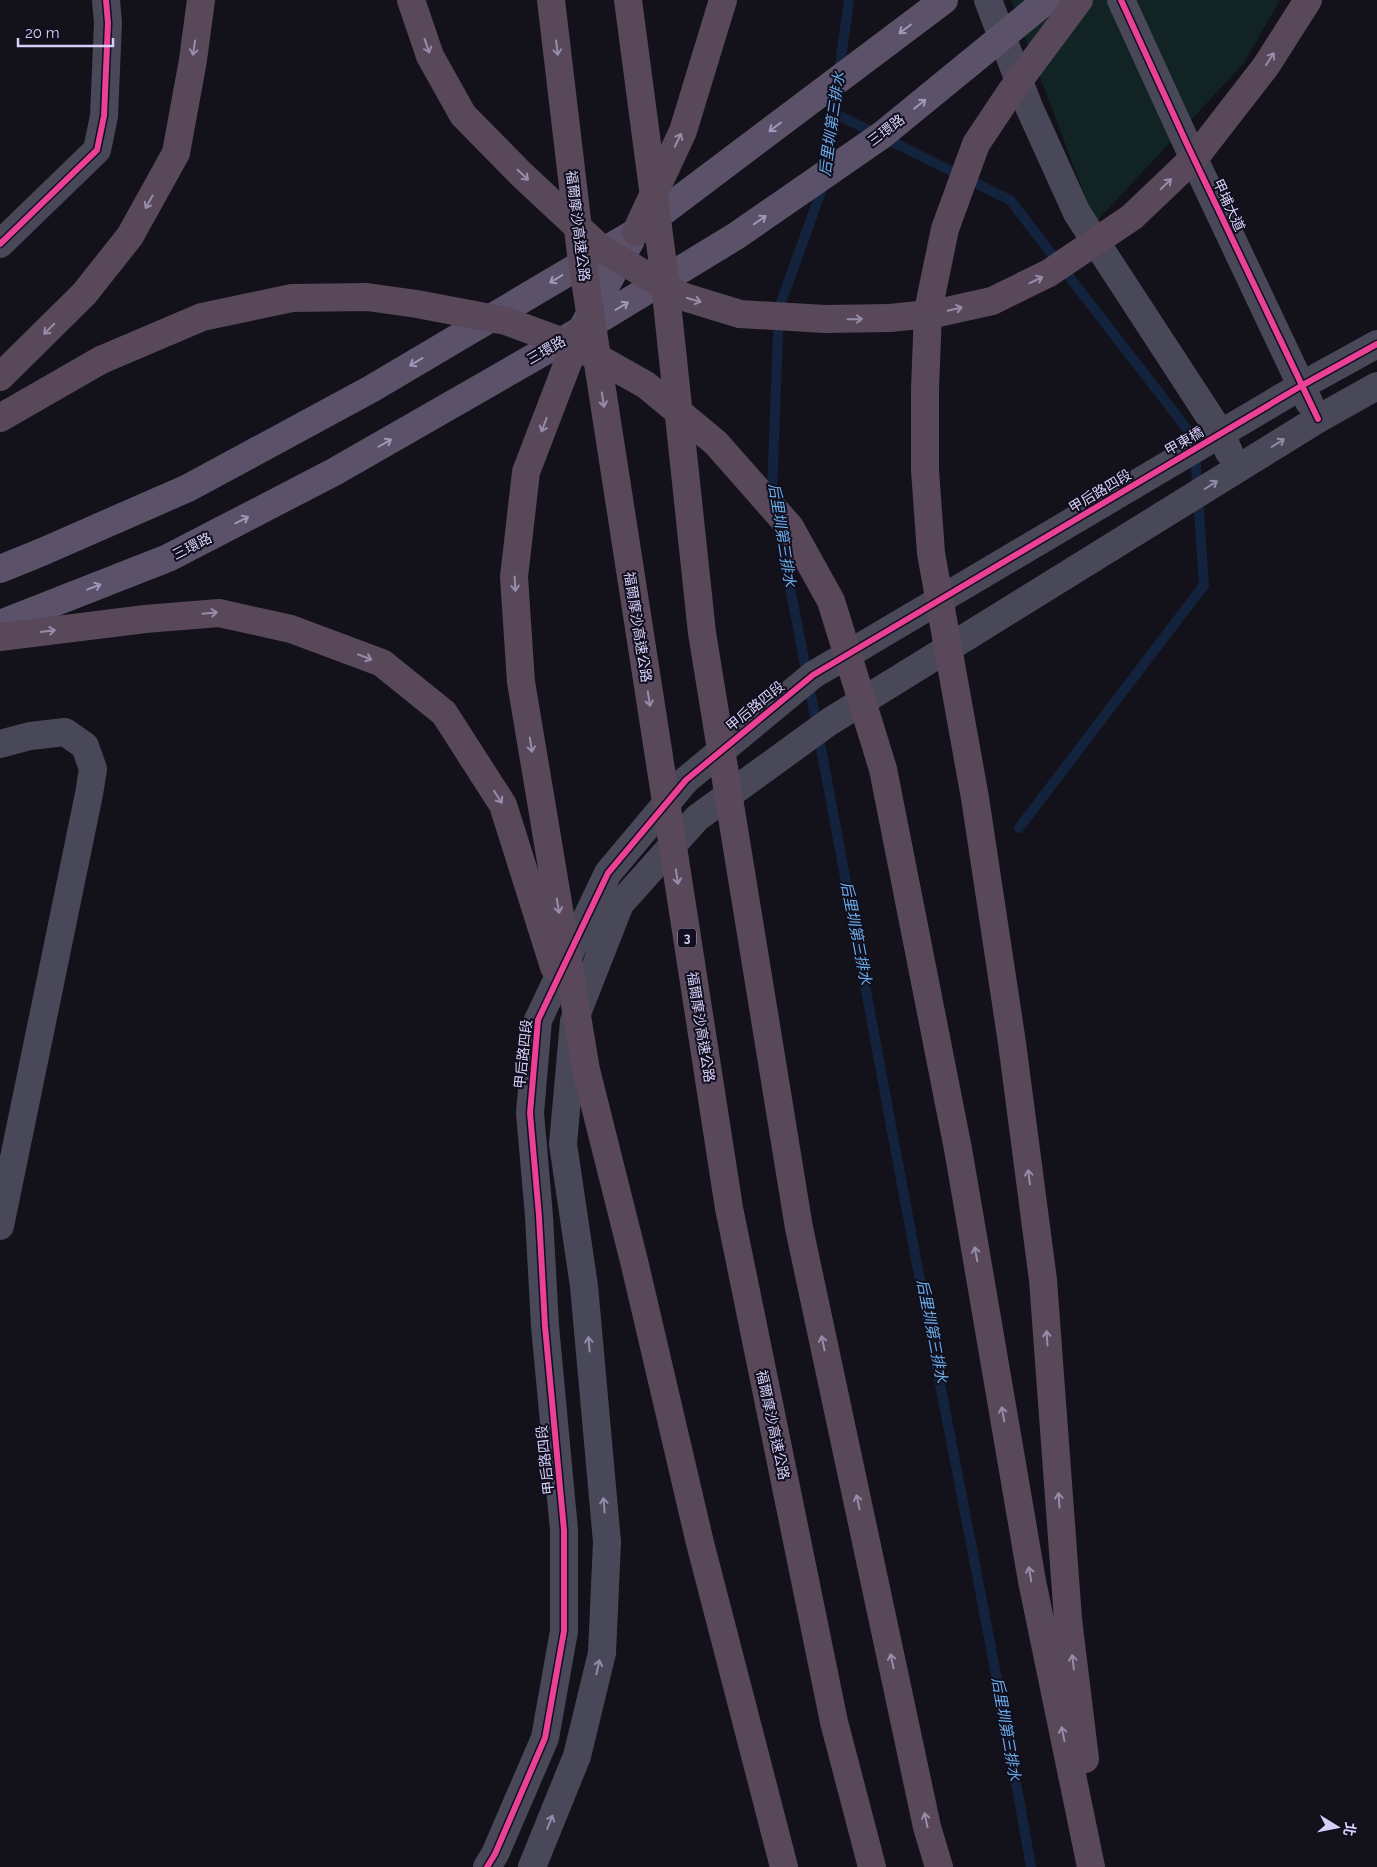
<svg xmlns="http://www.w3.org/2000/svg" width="1377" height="1867" viewBox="0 0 1377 1867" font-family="Raleway,'Noto Sans TC',sans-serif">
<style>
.green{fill:#122324}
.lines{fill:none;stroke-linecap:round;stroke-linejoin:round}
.stream{stroke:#14233d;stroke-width:10}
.minor{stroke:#494859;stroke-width:28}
.major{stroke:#5b526a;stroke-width:28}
.highway{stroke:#58485a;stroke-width:28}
.major-bridge{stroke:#5b526a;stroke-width:28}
.highway-bridge{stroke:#58485a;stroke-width:28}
.cycleway-casing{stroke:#110e1d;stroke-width:9}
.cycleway{stroke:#ea4096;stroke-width:6}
.oneway{stroke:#9f97b9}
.oneway2{stroke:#978caa}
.oneway3{stroke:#908ca9}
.labels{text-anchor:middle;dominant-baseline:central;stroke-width:4;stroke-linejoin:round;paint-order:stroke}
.shield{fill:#110e1d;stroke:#9b96b7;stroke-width:1}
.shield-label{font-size:12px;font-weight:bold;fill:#d6d0f9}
.street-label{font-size:14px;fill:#d6d0f9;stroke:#110e1d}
.water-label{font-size:15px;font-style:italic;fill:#6baeec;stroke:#110e1d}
</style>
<rect width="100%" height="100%" fill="#13121a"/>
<path class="green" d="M1011 0H1280L1244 63 1095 223Z"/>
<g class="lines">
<path class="stream" d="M839 72 849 0
M834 113 1010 200 1194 438 1204 585 1019 828
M827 169 837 86
M773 498 772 491 779 308 824 183
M778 527C825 760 866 994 910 1227 950 1440 994 1653 1031 1867"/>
<path class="minor" d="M988 0 1029 107 1077 213 1221 434 1229 452
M1121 0 1186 142 1309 402
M0 244 97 150 104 116 108 23 106 0
M0 744 30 736 65 732 85 746 93 769 89 794 0 1226
M487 1867 495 1854 545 1738 564 1631V1530L545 1326 539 1216 530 1113 538 1020 608 873 686 780 813 675 1301 386 1377 344
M532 1867 577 1756 602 1653 607 1542 584 1286 563 1144 574 1021 620 904 697 818 829 722 1318 419 1377 386"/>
<path class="major" d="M0 624 168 558 334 472 578 332"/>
<path class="highway" d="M890 318 938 313 992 301
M0 377 84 294 130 236 176 153 193 60 201 0"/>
<path class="major-bridge" d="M583 327 631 240
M580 331 736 236 882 135 1047 0
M0 569 42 552 188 488 371 389 636 232 944 0"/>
<path class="highway-bridge" d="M411 0 430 56 463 115 520 173 599 247 681 296 740 314 825 319 890 318
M551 0 581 254 729 1208 834 1722 872 1867
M628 0 663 265 702 633 799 1228 927 1827 939 1867
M1079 0 1012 90 976 144 945 229 928 311 925 389V470L931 553 975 798 1012 1043 1043 1280 1068 1619 1085 1759
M636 232 683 131 723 0
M992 301 1049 273 1132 217 1197 155 1266 66 1308 0
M580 331 526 472 514 577 521 682 586 1070 634 1261 700 1543 784 1867
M0 418 101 360 202 317 292 298 367 297 417 304 506 321 582 349 646 385 716 443 790 527 831 601 883 769 958 1149 1032 1581 1091 1867
M0 637 145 619 219 613 291 629 382 663 444 713 503 805 554 967"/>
<g class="cycleway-casing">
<path id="cycleway" d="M1121 0 1186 142 1318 419
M0 244 97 150 104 116 108 23 106 0
M487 1867 495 1854 545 1738 564 1631V1530L545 1326 539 1216 530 1113 538 1020 608 873 686 780 813 675 1301 386 1377 344"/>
</g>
<use href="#cycleway" class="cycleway"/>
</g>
<defs><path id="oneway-shaft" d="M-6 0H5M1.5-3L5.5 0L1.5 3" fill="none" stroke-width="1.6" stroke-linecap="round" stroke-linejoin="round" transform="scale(1.25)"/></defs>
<g class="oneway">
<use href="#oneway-shaft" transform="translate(905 29) rotate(143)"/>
<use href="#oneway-shaft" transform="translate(920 104) rotate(-39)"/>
<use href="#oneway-shaft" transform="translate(775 127) rotate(143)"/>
<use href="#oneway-shaft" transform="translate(760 220) rotate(-35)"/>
<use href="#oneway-shaft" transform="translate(556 279) rotate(149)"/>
<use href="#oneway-shaft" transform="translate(622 306) rotate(-31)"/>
<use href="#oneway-shaft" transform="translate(416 362) rotate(149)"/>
<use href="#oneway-shaft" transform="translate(385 443) rotate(-30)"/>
<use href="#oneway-shaft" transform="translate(242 520) rotate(-27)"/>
<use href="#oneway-shaft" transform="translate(94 587) rotate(-21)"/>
</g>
<g class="oneway2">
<use href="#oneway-shaft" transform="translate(427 46) rotate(71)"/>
<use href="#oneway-shaft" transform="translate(194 48) rotate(98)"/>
<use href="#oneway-shaft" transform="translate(557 48) rotate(83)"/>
<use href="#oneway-shaft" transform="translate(1270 59) rotate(-57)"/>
<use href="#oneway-shaft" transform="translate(678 140) rotate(-65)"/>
<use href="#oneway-shaft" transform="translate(523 175) rotate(44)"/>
<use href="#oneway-shaft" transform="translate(1166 184) rotate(-44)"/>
<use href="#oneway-shaft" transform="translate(149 202) rotate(119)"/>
<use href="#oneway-shaft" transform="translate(1036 280) rotate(-26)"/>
<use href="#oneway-shaft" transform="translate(694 300) rotate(16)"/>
<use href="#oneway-shaft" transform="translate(955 309) rotate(-13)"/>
<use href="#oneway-shaft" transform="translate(855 319) rotate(-1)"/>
<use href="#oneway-shaft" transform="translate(49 329) rotate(135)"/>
<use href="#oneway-shaft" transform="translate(603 400) rotate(81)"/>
<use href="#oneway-shaft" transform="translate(544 425) rotate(111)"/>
<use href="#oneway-shaft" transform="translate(515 584) rotate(87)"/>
<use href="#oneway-shaft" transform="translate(210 613) rotate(-5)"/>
<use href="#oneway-shaft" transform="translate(48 631) rotate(-7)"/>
<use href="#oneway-shaft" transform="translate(365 657) rotate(21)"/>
<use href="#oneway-shaft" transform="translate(649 699) rotate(81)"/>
<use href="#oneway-shaft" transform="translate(531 745) rotate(81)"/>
<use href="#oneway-shaft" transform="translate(498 797) rotate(57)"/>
<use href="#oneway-shaft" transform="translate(677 877) rotate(81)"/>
<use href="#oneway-shaft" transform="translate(558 906) rotate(80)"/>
<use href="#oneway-shaft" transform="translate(1029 1177) rotate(-97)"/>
<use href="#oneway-shaft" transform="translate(976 1254) rotate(-100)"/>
<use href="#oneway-shaft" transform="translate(1047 1338) rotate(-94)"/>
<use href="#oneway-shaft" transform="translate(823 1343) rotate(-102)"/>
<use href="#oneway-shaft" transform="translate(1003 1414) rotate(-100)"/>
<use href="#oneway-shaft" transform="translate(1059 1500) rotate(-94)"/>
<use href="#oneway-shaft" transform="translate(858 1502) rotate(-102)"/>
<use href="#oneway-shaft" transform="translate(1030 1574) rotate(-100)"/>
<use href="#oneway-shaft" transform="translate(892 1661) rotate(-102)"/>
<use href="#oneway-shaft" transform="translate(1073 1662) rotate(-97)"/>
<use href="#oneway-shaft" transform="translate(1063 1734) rotate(-102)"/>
<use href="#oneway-shaft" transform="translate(926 1820) rotate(-102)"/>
</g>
<g class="oneway3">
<use href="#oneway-shaft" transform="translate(1278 443) rotate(-32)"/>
<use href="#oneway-shaft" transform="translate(1211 485) rotate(-32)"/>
<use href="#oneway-shaft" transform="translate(589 1344) rotate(-95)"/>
<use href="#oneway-shaft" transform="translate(604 1505) rotate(-95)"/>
<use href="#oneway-shaft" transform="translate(598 1667) rotate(-77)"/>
<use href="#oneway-shaft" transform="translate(550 1822) rotate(-68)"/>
</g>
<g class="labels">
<rect class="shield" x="678" y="928.5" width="18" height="19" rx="4"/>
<g class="shield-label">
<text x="687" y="938">3</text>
</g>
<g class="street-label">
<text transform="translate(886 130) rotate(-37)">三環路</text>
<text transform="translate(1229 205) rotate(65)">甲埔大道</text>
<text transform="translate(578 226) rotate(83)">福爾摩沙高速公路</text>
<text transform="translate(546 350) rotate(-30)">三環路</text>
<text transform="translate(1184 441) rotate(-30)">甲東橋</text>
<text transform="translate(1100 491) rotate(-31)">甲后路四段</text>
<text transform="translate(192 546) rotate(-27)">三環路</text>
<text transform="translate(638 627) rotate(81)">福爾摩沙高速公路</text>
<text transform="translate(755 706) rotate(-39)">甲后路四段</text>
<text transform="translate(701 1027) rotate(81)">福爾摩沙高速公路</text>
<text transform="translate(523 1054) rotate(-84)">甲后路四段</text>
<text transform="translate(773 1425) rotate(78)">福爾摩沙高速公路</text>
<text transform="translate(545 1460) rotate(-96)">甲后路四段</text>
</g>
<g class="water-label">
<text transform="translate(832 124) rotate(-82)">后里圳第三排水</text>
<text transform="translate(782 535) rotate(81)">后里圳第三排水</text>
<text transform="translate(856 933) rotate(79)">后里圳第三排水</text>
<text transform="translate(932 1331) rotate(79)">后里圳第三排水</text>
<text transform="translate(1006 1729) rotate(80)">后里圳第三排水</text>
</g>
</g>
<g transform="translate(1337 1827) rotate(100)" stroke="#110e1d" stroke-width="4" paint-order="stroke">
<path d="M0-4L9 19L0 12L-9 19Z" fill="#d6d0f9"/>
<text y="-8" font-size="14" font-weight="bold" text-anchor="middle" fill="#d6d0f9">北</text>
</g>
<path d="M18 38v8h95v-8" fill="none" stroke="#d6d0f9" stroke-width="2.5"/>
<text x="25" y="38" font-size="15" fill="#d6d0f9" stroke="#110e1d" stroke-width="4" paint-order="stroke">20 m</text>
</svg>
